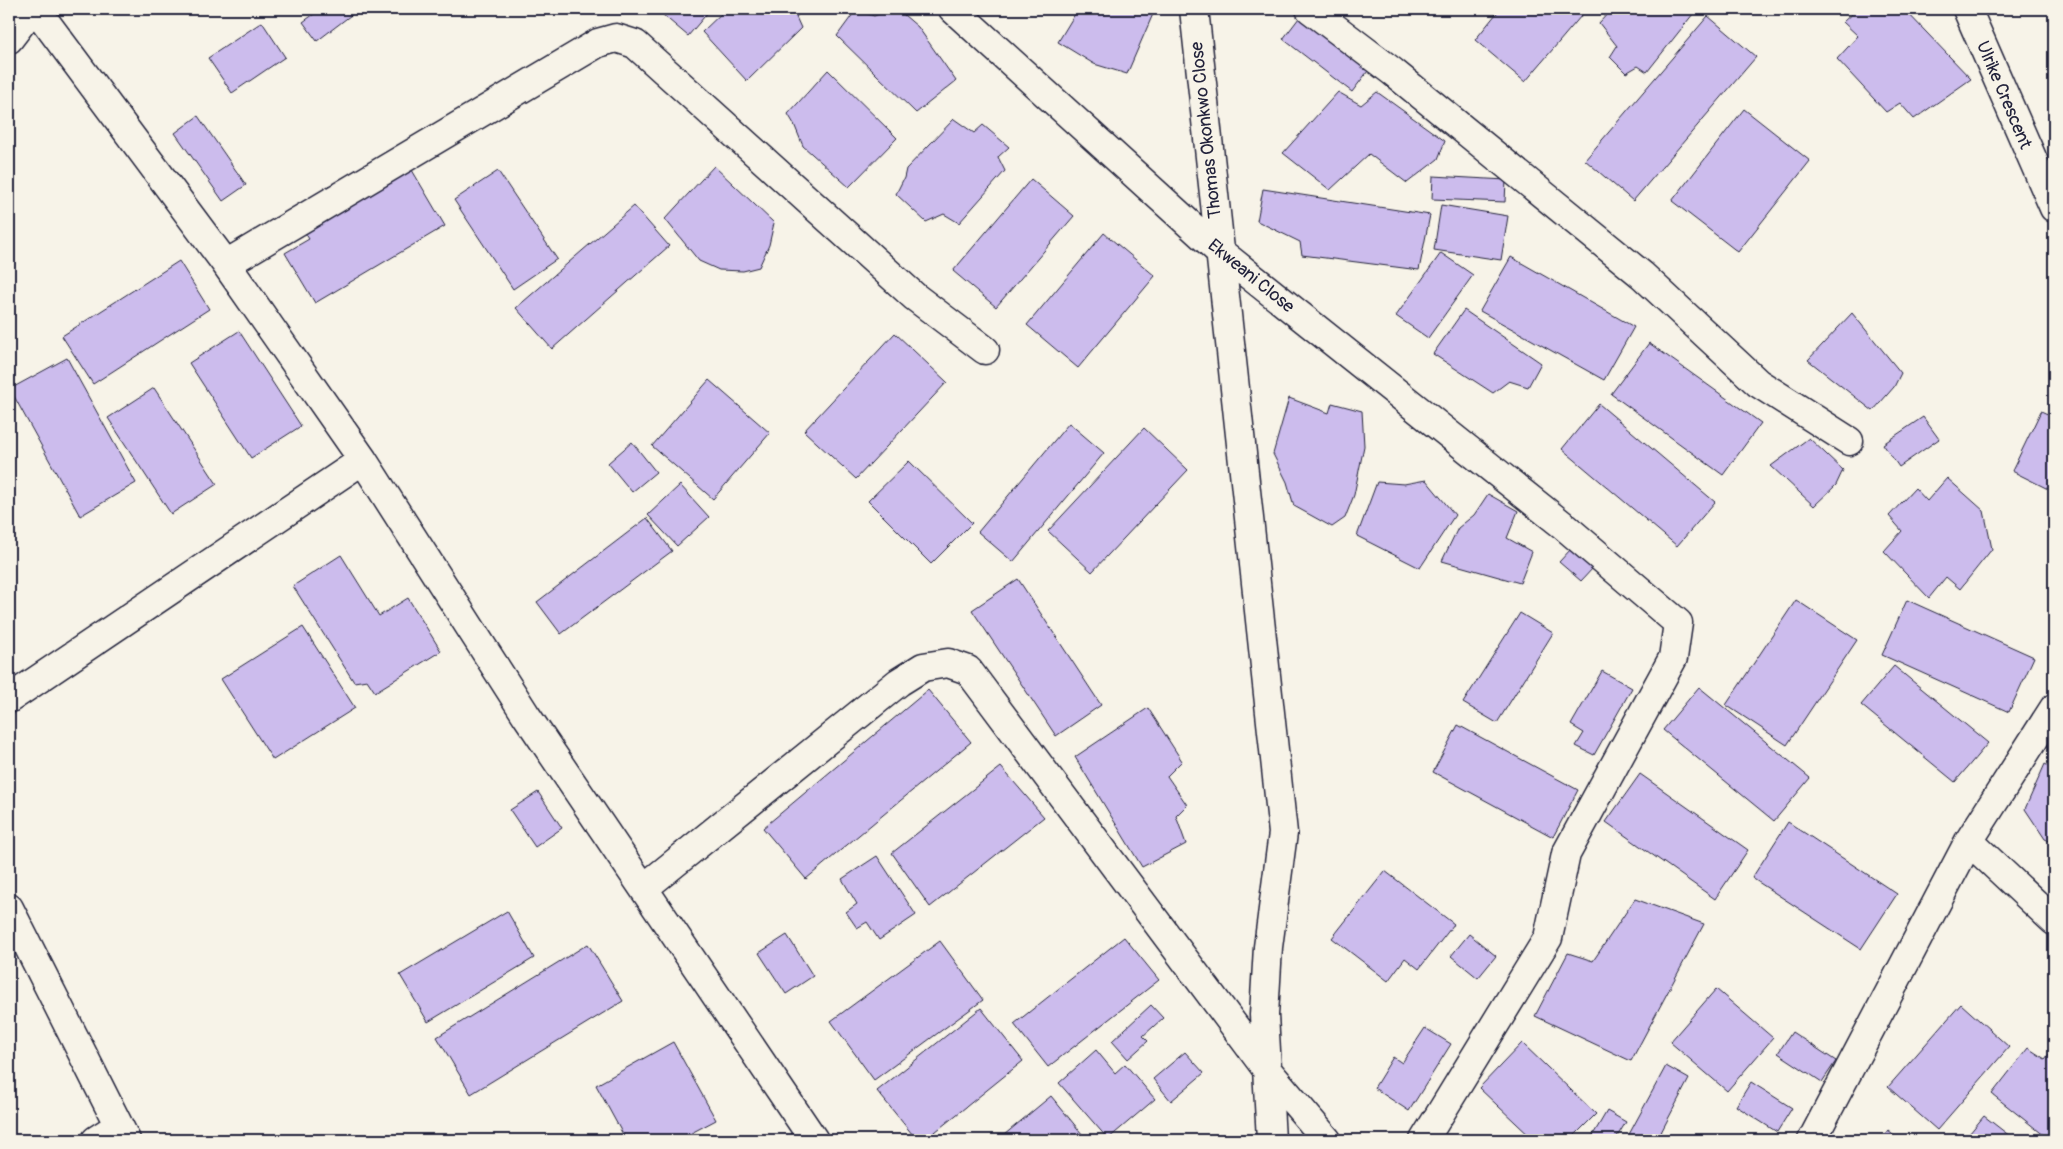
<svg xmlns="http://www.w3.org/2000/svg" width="2063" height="1149" viewBox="0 0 2063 1149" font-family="Pangolin,sans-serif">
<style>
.building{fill:#ccbced;stroke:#22223b}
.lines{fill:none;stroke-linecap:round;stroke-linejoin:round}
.street-casing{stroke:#22223b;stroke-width:31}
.secondary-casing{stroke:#22223b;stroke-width:31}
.street{stroke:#f7f3e8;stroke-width:28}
.secondary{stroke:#f7f3e8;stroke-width:28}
.labels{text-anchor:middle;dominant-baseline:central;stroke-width:5;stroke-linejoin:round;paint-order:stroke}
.street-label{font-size:18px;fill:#22223b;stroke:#f7f3e8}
</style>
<rect width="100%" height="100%" fill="#f7f3e8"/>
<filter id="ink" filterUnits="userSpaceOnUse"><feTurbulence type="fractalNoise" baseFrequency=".02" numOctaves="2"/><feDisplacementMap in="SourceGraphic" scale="10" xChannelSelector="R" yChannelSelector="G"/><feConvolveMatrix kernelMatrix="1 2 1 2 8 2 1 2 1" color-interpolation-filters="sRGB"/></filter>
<g filter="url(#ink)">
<path class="building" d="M321 9H359L317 41 303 22Z
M656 9H709L710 10 688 36Z
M726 9H804L796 17 801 28 747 81 702 32Z
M891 9H897L918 27 956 81 916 113 837 36 856 10 874 16Z
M1078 9H1146L1153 14 1127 74 1094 64 1058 42Z
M1500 9H1587L1525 82 1475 40Z
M1612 9H1697L1647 72 1638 66 1626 73 1610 57 1617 46 1599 23Z
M1857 9H1904L1971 79 1914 119 1900 103 1886 112 1837 59 1858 36 1843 22Z
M1708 16 1756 57 1633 201 1585 160Z
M1299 18 1368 71 1352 92 1283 39Z
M262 22 285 57 232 93 208 58Z
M828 70 897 138 849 187 803 146 794 124 788 114Z
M1338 92 1361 105 1377 92 1445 141 1438 159 1407 183 1369 154 1330 190 1283 153Z
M1744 109 1810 161 1738 252 1672 201Z
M198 116 246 185 223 201 175 133Z
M954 119 974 133 983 125 1009 147 998 157 1005 171 959 223 944 214 926 222 896 194 904 178 906 169Z
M409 165 445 226 315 303 285 253 309 239 302 228Z
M714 166 774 223 769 245 759 267 743 271 719 270 699 261 665 219Z
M498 171 557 259 513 289 454 200Z
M1433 176 1506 180 1505 202 1432 199Z
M1031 179 1074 216 996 307 953 271Z
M1263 189 1430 215 1419 270 1302 255 1300 242 1257 221Z
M1441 205 1508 216 1501 260 1434 250Z
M634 206 669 246 552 349 516 308Z
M1104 233 1155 276 1078 368 1027 325Z
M1441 253 1473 275 1428 338 1396 316Z
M1511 257 1634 327 1604 380 1480 311Z
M179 261 209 309 93 384 62 336Z
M1464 310 1541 363 1528 387 1509 381 1493 393 1433 354Z
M1852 313 1901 373 1894 387 1873 411 1808 360Z
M239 331 301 426 251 458 189 363Z
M895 333 947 382 856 479 804 431Z
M1649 343 1761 423 1723 475 1611 394Z
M67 358 136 483 80 516 10 389Z
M709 380 770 433 713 499 652 446Z
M154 388 217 484 171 514 108 418Z
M1289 398 1329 413 1332 403 1362 411 1364 446 1354 495 1345 518 1332 527 1294 506 1287 482 1273 454Z
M1599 404 1715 502 1677 546 1562 449Z
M2041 411 2054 417V492L2012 471Z
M1923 417 1939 439 1899 467 1883 444Z
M1069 423 1104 453 1013 562 978 532Z
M1144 428 1188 470 1092 572 1048 531Z
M1809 438 1843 470 1836 485 1814 506 1771 466Z
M632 442 656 472 632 492 608 463Z
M909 461 972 523 931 564 868 501Z
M1947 478 1984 511 1992 549 1960 589 1946 577 1929 598 1884 551 1902 531 1889 516 1915 488 1927 501Z
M1426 480 1455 515 1420 568 1357 536 1377 482 1404 484Z
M680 485 709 517 677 546 648 515Z
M1488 494 1518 511 1507 538 1532 552 1520 583 1442 561 1458 528 1474 515Z
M647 518 672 551 561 634 537 602Z
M1571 549 1593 568 1581 581 1559 562Z
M341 555 379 616 408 598 441 651 375 692 367 680 354 682 293 586Z
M1018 579 1101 705 1056 736 972 610Z
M1796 600 1857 640 1787 745 1726 705Z
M1907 600 2034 657 2009 712 1882 655Z
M1520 613 1553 633 1497 723 1463 703Z
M303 627 355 708 273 760 221 679Z
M1894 666 1988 743 1955 782 1861 705Z
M1602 671 1632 688 1594 755 1576 746 1584 733 1571 725Z
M1699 687 1810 778 1774 821 1663 730Z
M928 690 971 742 806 879 763 828Z
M1148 708 1182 761 1167 776 1187 805 1176 816 1186 844 1142 867 1075 757Z
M1458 725 1578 790 1553 837 1433 772Z
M2045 764 2054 769V843L2045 839 2025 809Z
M1001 767 1044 817 930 907 892 853Z
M1640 774 1748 850 1715 899 1606 822Z
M538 792 562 828 535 847 510 810Z
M1788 822 1897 894 1861 949 1752 878Z
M877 856 916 915 879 940 867 922 857 928 846 912 857 904 842 879Z
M1385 871 1454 924 1419 969 1405 958 1388 981 1332 938Z
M1635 899 1704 924 1631 1061 1535 1016 1568 953 1593 961Z
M507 911 534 958 428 1022 400 975Z
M1469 934 1496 956 1478 978 1451 956Z
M787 935 813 976 786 994 759 953Z
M1124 937 1159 980 1048 1067 1014 1024Z
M940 941 983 1000 874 1080 831 1021Z
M588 944 623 1001 471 1094 437 1037Z
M1716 989 1773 1038 1727 1091 1670 1042Z
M1961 1004 2009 1047 1937 1130 1888 1087Z
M1151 1005 1163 1018 1143 1036 1148 1041 1128 1059 1112 1041Z
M981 1008 1023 1061 925 1140H917L877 1091Z
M1425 1028 1451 1044 1409 1111 1374 1088 1393 1057 1402 1063Z
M1792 1032 1836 1061 1822 1082 1778 1053Z
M673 1042 716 1120 678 1140H626L596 1085Z
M1522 1043 1596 1114 1570 1140H1534L1479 1088Z
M2028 1048 2045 1059 2054 1048V1140H2050L1992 1094Z
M1096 1050 1115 1073 1125 1064 1155 1099 1108 1139 1059 1083Z
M1185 1052 1204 1073 1171 1101 1153 1079Z
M1666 1066 1689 1079 1657 1140H1626Z
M1751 1082 1792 1108 1777 1132 1736 1106Z
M1051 1096 1087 1140H998Z
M1607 1111 1626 1122 1615 1140H1590Z
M1984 1116 2015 1140H1964Z
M1888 1130 1901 1140H1880Z"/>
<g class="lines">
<g class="street-casing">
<path id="street" d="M36 9 226 264 363 460 526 715 814 1140
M953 9 1219 251 1564 526 1678 623 1673 658 1566 854 1548 938 1424 1140
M1194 9 1283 833 1268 947 1264 1015 1271 1140
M1310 9 1393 72 1642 275 1758 383 1849 441
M1967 9 2054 208
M226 264 598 43 616 38 635 44 915 297 985 350
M9 699 363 460
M1969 841 2054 921
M644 888 899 682 923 667 948 663 968 670 1268 1071 1327 1140
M9 908 126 1140
M96 1140 118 1126
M1812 1140 1969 841 2054 708"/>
</g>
<g class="secondary-casing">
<path id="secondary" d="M9 39 32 9"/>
</g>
<use href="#street" class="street"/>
<use href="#secondary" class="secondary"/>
</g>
</g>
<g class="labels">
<g class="street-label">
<text transform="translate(2004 95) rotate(67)">Ulrike Crescent</text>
<text transform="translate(1206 130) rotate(-96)">Thomas Okonkwo Close</text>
<text transform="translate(1251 276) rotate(39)">Ekweani Close</text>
</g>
</g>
<rect width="2063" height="1149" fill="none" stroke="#f7f3e8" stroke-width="30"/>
<rect x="15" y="15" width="2033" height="1119" fill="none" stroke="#22223b" stroke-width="2" filter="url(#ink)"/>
</svg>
